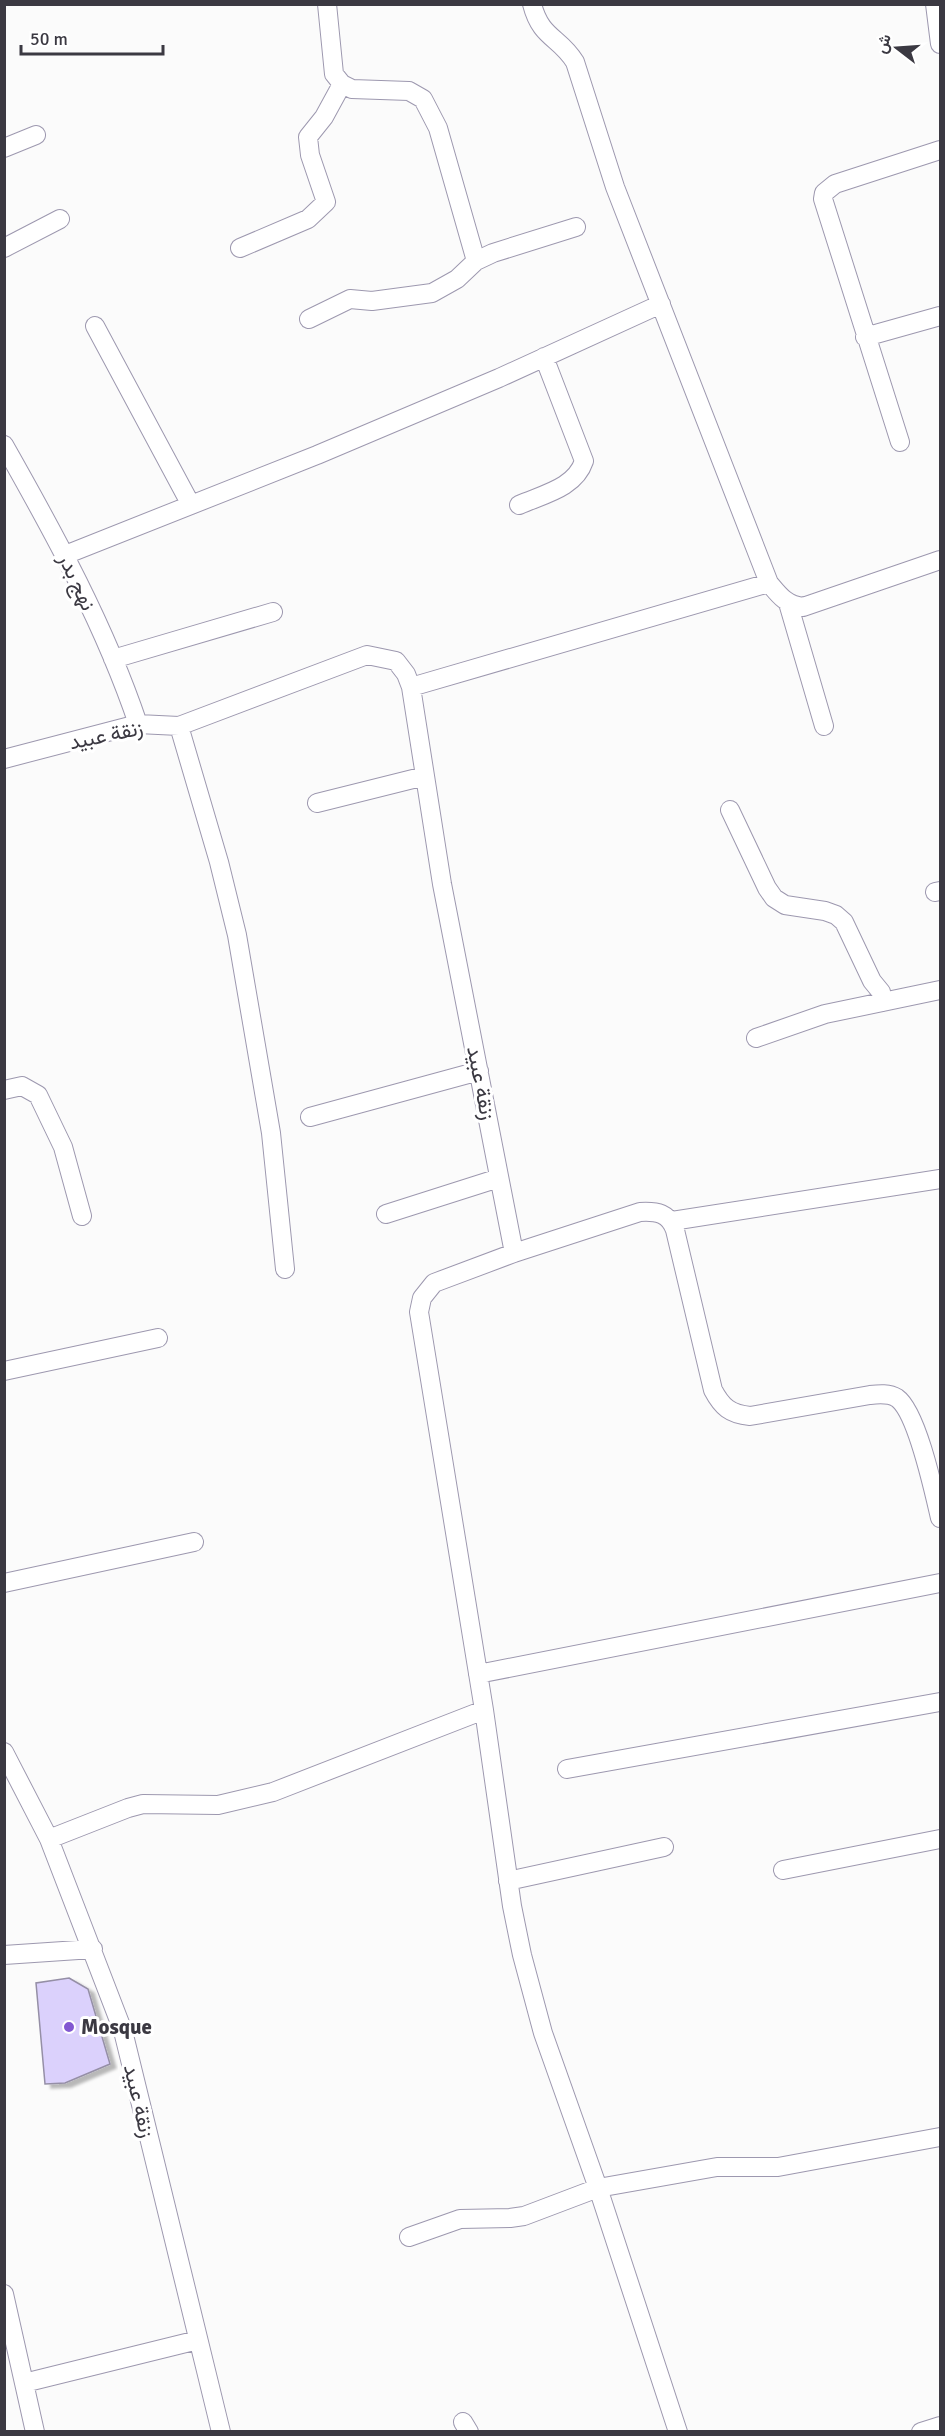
<svg xmlns="http://www.w3.org/2000/svg" width="945" height="2436" viewBox="0 0 945 2436" font-family="Signika,Vazirmatn,sans-serif">
<style>
.building{fill:#dbd1fc;stroke:#958fa6;stroke-width:1.5;filter:url(#shadow)}
.lines{fill:none;stroke-linecap:round;stroke-linejoin:round}
.street-casing{stroke:#9d98af;stroke-width:20}
.street{stroke:#fff;stroke-width:18}
.poi-dot{fill:#8258d1;stroke:#fff;stroke-width:2}
.labels{text-anchor:middle;dominant-baseline:central;stroke-width:6;stroke-linejoin:round;paint-order:stroke}
.street-label{font-size:21px;fill:#3b3942;stroke:#fff}
.poi-label{font-size:21px;font-weight:bold;fill:#3b3942;stroke:#fff;text-anchor:start}
</style>
<defs>
<filter id="shadow"><feDropShadow dx="6" dy="4" stdDeviation="1.5" flood-color="#0004"/></filter>
</defs>
<rect width="100%" height="100%" fill="#fbfbfb"/>
<path class="building" d="M69 1978 88 1989 110 2064 65 2083 45 2084 36 1983Z"/>
<g class="lines">
<g class="street-casing">
<path id="street" d="M327 4 334 74 342 84 352 89 409 91 423 99 438 128 476 261
M532 4C541 39 559 36 575 62L615 187 769 583C779 595 786 605 803 607L940 560
M935 4 940 44
M4 148 36 135
M4 248 60 219
M240 248 308 219 326 202 310 155 308 137 324 117 342 84
M309 319 350 299 372 301 432 293 457 279 476 261 493 253 576 227
M95 326 191 505
M865 337 940 316
M900 442 823 199 824 193 835 184 940 150
M4 445C55 535 105 626 138 724
M519 505C544 494 575 488 584 461L544 357
M65 555 317 455 499 378 661 304
M788 603 824 726
M113 659 273 612
M411 687 769 583
M179 726 219 862 237 935 271 1133 285 1269
M4 759 138 724 179 726 367 655 396 661 406 674 411 687 442 884 514 1253 640 1212C657 1211 669 1213 675 1230L713 1390C722 1407 730 1414 750 1416L870 1395C879 1394 889 1393 897 1398 917 1412 934 1492 940 1518
M317 803 425 776
M730 810 767 888 774 898 785 905 825 911 836 915 844 922 872 981 881 992 883 1002
M935 892 940 891
M756 1038 825 1014 940 990
M4 1090 22 1086 38 1095 63 1147 82 1216
M310 1117 479 1071
M386 1214 499 1178
M672 1221 940 1179
M514 1253 434 1283 422 1298 419 1312 484 1710 512 1906 522 1955 543 2033 598 2188 678 2432
M4 1371 158 1338
M4 1583 194 1542
M478 1674 940 1583
M4 1752 49 1839 123 2031 221 2432
M567 1769 940 1702
M49 1839 128 1808 143 1804 218 1805 273 1792 484 1710
M783 1870 940 1839
M508 1881 664 1847
M4 1955 93 1949
M409 2237 460 2219 510 2218 524 2216 598 2188 717 2167H778L940 2137
M4 2294 35 2432
M24 2383 198 2340
M463 2422 469 2432
M921 2432 940 2426"/>
</g>
<use href="#street" class="street"/>
</g>
<circle class="poi-dot" cx="69" cy="2027" r="6"/>
<g class="labels">
<g class="street-label">
<text transform="translate(77 582) rotate(65)">نهج بدر</text>
<text transform="translate(106 735) rotate(-12)">زنقة عبيد</text>
<text transform="translate(481 1083) rotate(79)">زنقة عبيد</text>
<text transform="translate(139 2101) rotate(77)">زنقة عبيد</text>
</g>
<g class="poi-label">
<text x="81" y="2027">Mosque</text>
</g>
</g>
<rect width="945" height="2436" fill="none" stroke="#3b3942" stroke-width="12"/>
<g transform="translate(897 48) rotate(287)" stroke="#ffffff" stroke-width="4.5" paint-order="stroke">
<path d="M0-4.5L10 22L0 15L-10 22Z" fill="#3b3942"/>
<text y="-9" font-size="16" font-weight="bold" text-anchor="middle" fill="#3b3942">ش</text>
</g>
<path d="M21 45v9h142v-9" fill="none" stroke="#3b3942" stroke-width="3"/>
<text x="30" y="45" font-size="18" fill="#3b3942" stroke="#ffffff" stroke-width="4.5" paint-order="stroke">50 m</text>
</svg>
